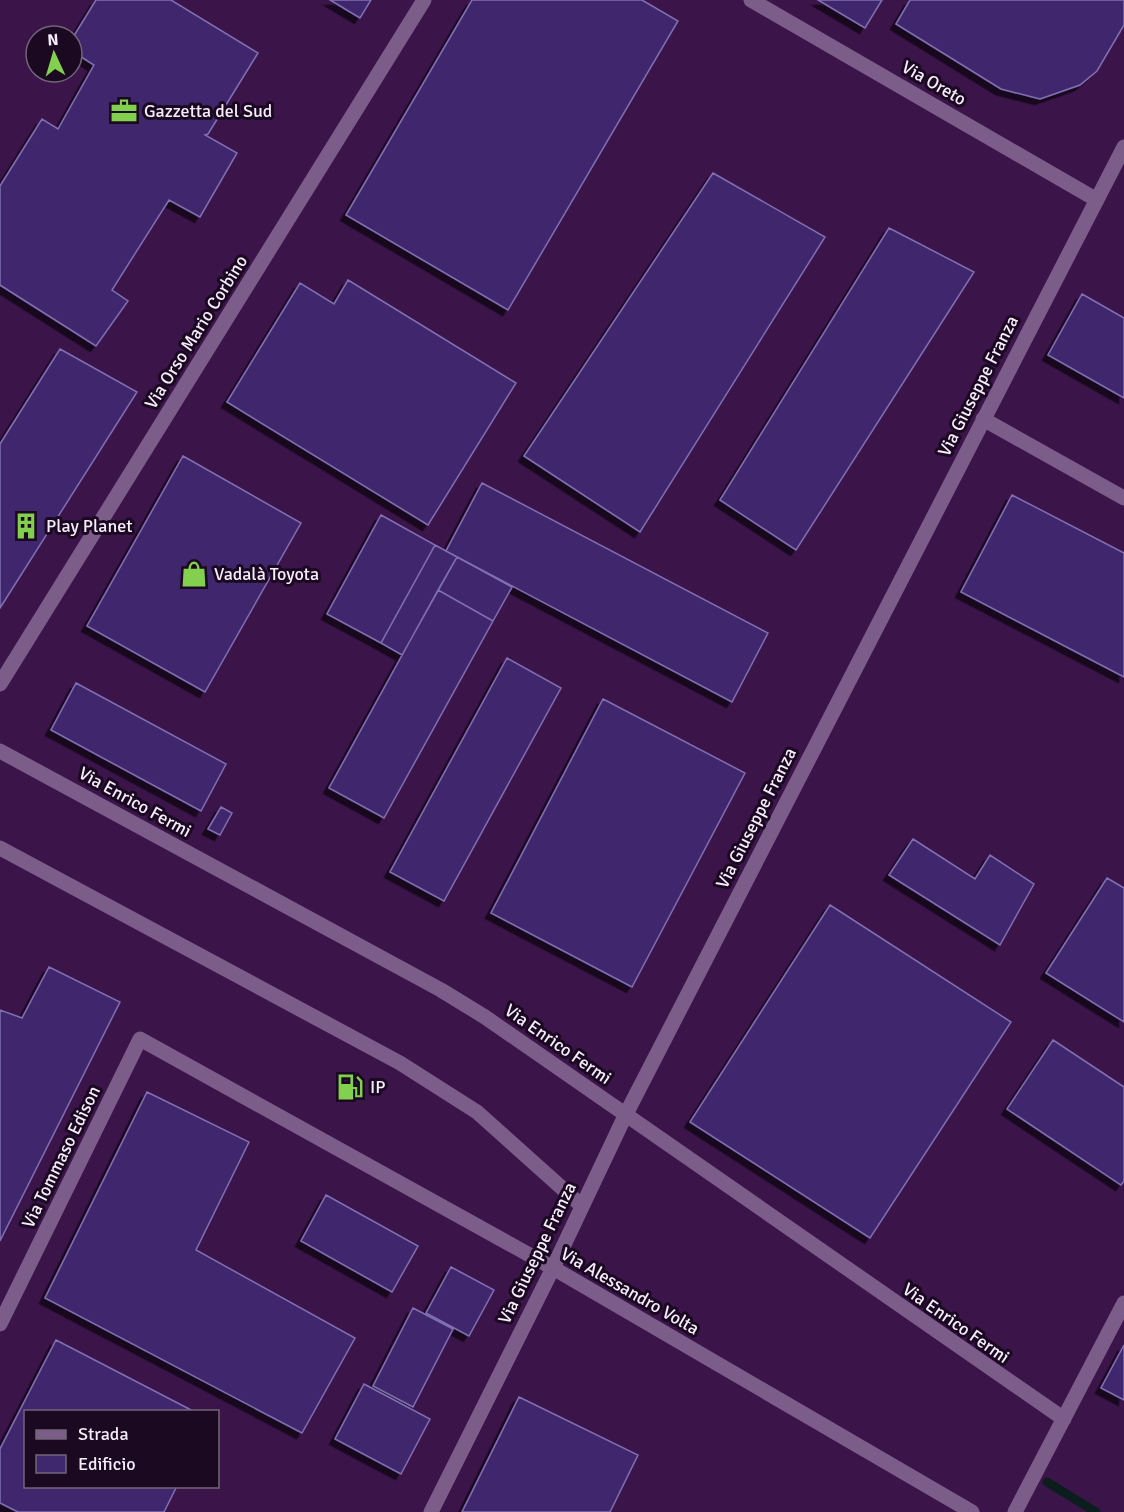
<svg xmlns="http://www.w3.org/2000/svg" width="1124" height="1512" viewBox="0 0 1124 1512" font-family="Signika,sans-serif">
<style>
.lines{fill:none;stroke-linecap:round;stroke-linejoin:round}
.stream{stroke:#0b1d1c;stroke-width:9}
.building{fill:#3f286d;stroke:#806fb1;stroke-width:1.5;filter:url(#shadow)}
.minor{stroke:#7c5d8a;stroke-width:15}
.labels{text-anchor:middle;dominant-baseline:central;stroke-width:6;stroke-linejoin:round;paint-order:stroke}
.street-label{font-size:18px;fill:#f6edfb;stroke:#1a0921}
.poi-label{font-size:18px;fill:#f6edfb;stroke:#1a0921;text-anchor:start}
</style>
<defs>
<filter id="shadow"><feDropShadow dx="-5.5" dy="5.5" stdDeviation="0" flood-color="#0009"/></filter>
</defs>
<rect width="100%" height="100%" fill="#3b144a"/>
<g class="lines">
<path class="stream" d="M1047 1482 1096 1512"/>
</g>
<path class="building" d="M96 0H171L258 53 208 134 205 135 237 153 200 217 169 200 112 290 128 301 96 346 0 285V186L42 119 58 129 94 65 72 51V39Z
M330 0H371L360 18Z
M472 0H642L678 21 508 310 346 215Z
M818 0H882L865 28Z
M910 0H1124V25L1097 71 1080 85 1040 99 1001 89 896 24Z
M713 173 825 237 640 532 524 456Z
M889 228 974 272 796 550 720 500Z
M348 280 516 383 428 525 227 402 300 283 334 304Z
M1082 294 1124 318V398L1048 355Z
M60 349 137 392 0 608V444Z
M183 456 301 523 205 692 87 626Z
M482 483 768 633 732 702 446 551Z
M1012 495 1124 553V677L961 592Z
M381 515 435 545 381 643 327 614Z
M435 545 457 557 402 655 381 643Z
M457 557 512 587 493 621 438 590Z
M438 590 493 621 384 818 329 788Z
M507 658 561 688 444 901 390 872Z
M76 683 226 764 201 811 51 730Z
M603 699 745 773 632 987 491 913Z
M221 807 232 813 220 835 208 829Z
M913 839 975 879 990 855 1034 884 1000 945 889 875Z
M1107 878 1124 888V1022L1046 973Z
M830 905 1011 1022 870 1238 690 1122Z
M49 967 120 1002 0 1241V1010L22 1018Z
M1053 1040 1124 1087V1181L1121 1185 1007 1109Z
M147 1092 249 1142 196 1250 355 1338 302 1433 45 1298Z
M326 1195 418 1246 392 1292 301 1241Z
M451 1267 494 1290 469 1336 426 1313Z
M413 1308 453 1329 413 1407 373 1386Z
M56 1340 195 1412H26V1486H177L164 1512H18L0 1503V1449Z
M1124 1345V1400L1101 1388Z
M364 1384 430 1419 401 1474 335 1439Z
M519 1397 638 1455 610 1512H462Z"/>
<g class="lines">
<path class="minor" d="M751 0 1097 200
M983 419 1124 498
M0 684 424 0
M0 751 441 990 485 1017 1064 1419
M0 848 400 1063 477 1112 582 1206
M0 1324 140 1039 553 1268 972 1512
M431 1512 553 1268 625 1116 1124 147
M1015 1512 1124 1303"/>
</g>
<defs>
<g id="office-bare" transform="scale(2.07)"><path d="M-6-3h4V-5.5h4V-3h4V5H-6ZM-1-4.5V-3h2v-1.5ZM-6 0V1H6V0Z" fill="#83d04f" stroke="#1a0921" stroke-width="2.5" paint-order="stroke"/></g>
<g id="building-bare" transform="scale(2.07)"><path d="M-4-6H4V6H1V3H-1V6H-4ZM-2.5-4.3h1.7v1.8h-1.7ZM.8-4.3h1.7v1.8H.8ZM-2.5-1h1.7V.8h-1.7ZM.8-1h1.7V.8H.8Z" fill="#83d04f" stroke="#1a0921" stroke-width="2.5" paint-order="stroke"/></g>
<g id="shop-bare" transform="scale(2.07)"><path d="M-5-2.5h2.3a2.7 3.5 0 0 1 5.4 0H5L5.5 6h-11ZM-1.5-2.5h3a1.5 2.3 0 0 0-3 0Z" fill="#83d04f" stroke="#1a0921" stroke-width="2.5" paint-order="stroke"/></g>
<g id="fuel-bare" transform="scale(2.07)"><path d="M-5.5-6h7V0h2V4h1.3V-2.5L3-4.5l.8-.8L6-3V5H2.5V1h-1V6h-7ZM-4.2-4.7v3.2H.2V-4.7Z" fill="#83d04f" stroke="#1a0921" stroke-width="2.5" paint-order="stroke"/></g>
</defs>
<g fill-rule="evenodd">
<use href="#office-bare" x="124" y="111"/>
<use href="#building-bare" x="26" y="526"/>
<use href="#shop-bare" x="194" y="574"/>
<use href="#fuel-bare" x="350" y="1087"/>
</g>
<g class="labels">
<g class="street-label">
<text transform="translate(934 83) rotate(30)">Via Oreto</text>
<text transform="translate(196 332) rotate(-58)">Via Orso Mario Corbino</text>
<text transform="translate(978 386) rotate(-63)">Via Giuseppe Franza</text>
<text transform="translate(135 802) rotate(29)">Via Enrico Fermi</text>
<text transform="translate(756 818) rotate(-63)">Via Giuseppe Franza</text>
<text transform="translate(558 1044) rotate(35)">Via Enrico Fermi</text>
<text transform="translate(61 1157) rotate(-64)">Via Tommaso Edison</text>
<text transform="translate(537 1253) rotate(-64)">Via Giuseppe Franza</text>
<text transform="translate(630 1291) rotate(30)">Via Alessandro Volta</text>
<text transform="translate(956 1323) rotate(35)">Via Enrico Fermi</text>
</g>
<g class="poi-label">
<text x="144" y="111">Gazzetta del Sud</text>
<text x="46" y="526">Play Planet</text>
<text x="214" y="574">Vadalà Toyota</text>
<text x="370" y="1087">IP</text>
</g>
</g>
<rect x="24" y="1410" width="195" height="78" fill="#1a0921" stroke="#726478" stroke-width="1.5"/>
<rect x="36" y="1430" width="30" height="9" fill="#7c5d8a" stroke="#726478" stroke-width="1.5"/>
<text x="78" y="1440" font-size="18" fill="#f6edfb">Strada</text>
<rect x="36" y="1455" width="30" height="18" fill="#3f286d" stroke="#726478" stroke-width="1.5"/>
<text x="78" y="1470" font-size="18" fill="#f6edfb">Edificio</text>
<g transform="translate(54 54) rotate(356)"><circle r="28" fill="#1a0921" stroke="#726478" stroke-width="1.5"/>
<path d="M0-4.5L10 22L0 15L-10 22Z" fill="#83d04f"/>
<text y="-9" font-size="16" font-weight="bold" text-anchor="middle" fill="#f6edfb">N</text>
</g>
</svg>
